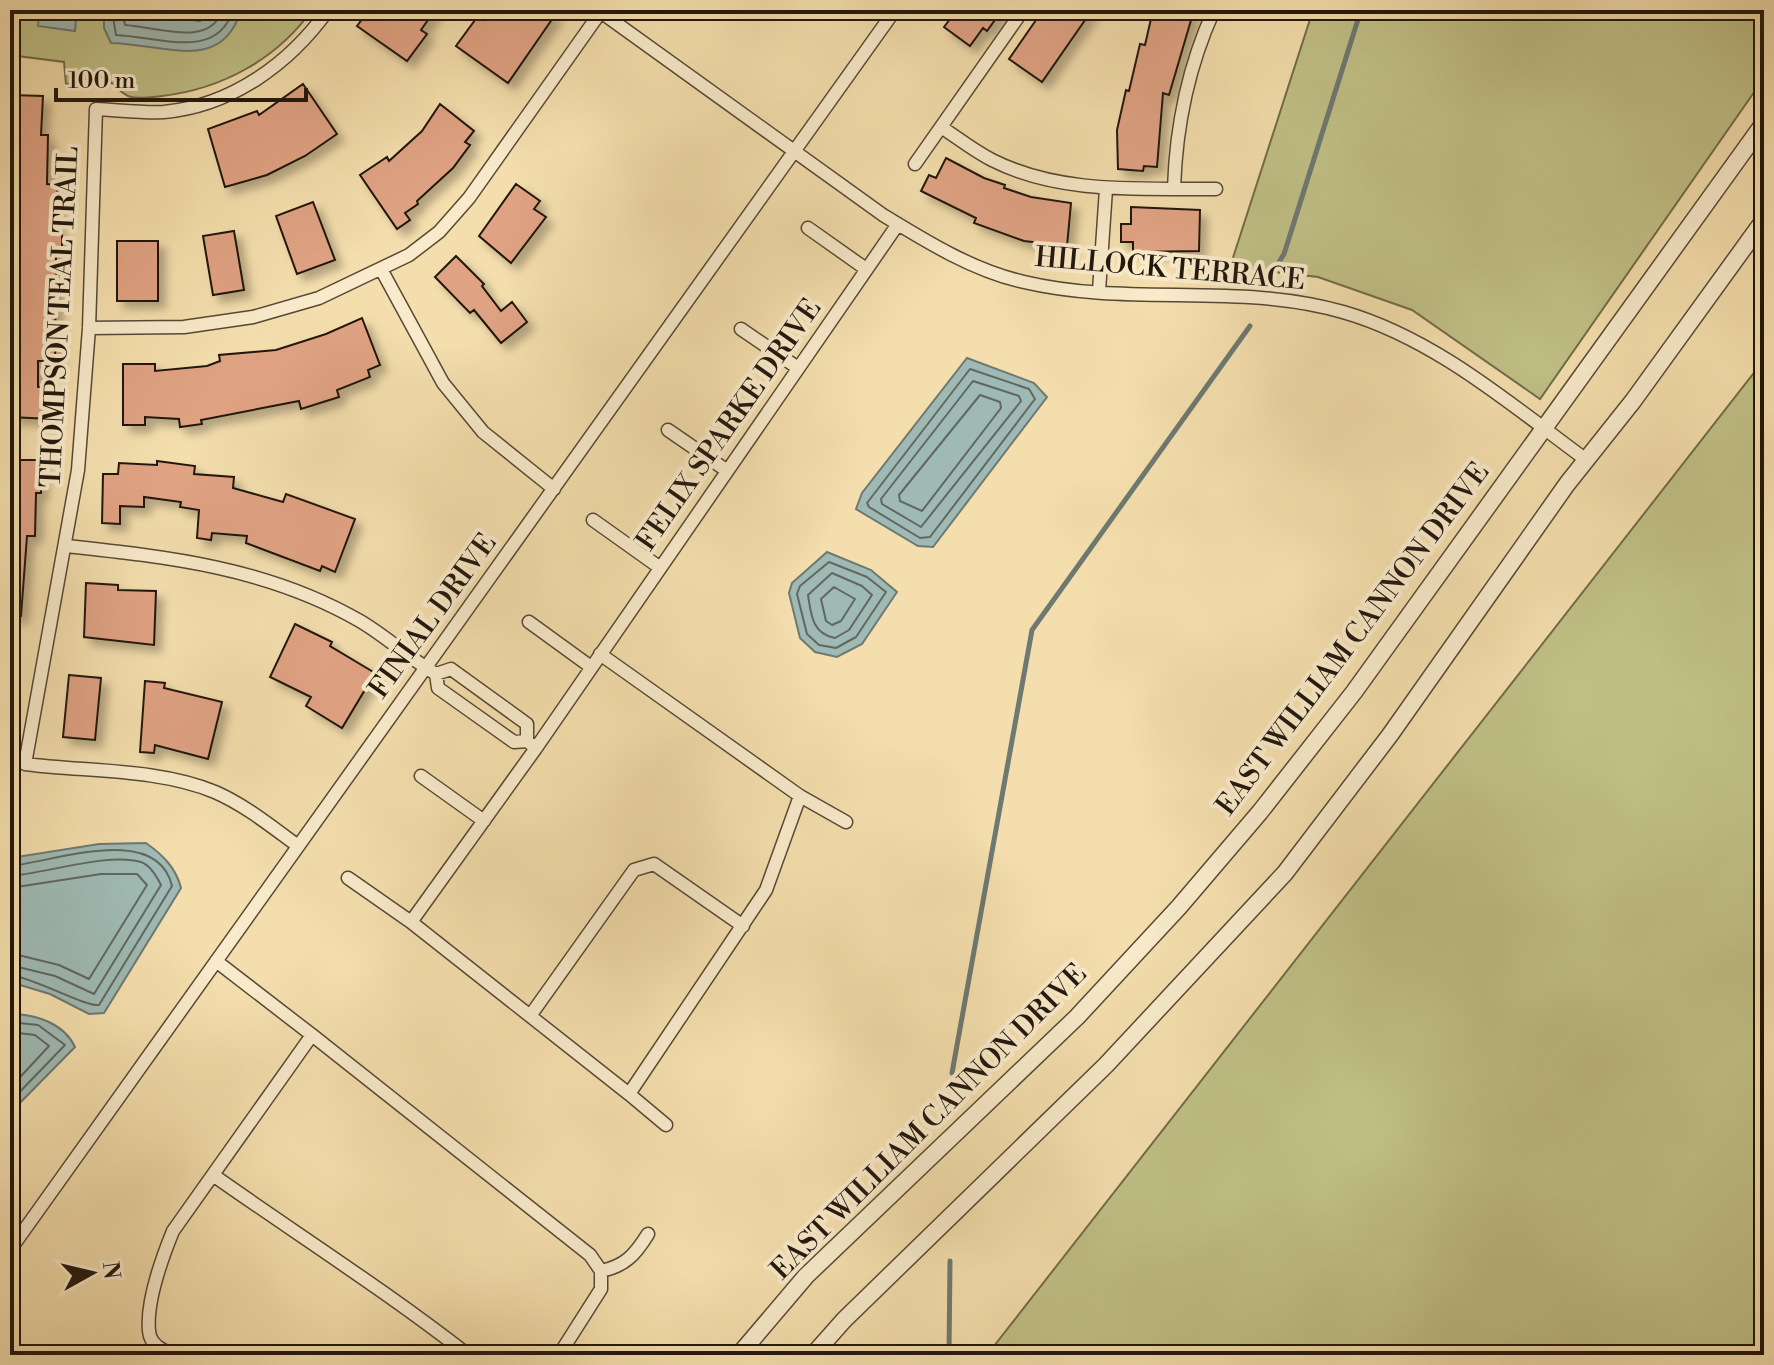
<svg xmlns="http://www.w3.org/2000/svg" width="1774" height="1365" viewBox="0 0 1774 1365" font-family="'Libre Bodoni',serif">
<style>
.green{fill:#c0c086;stroke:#716c4a;stroke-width:2}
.water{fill:#9fbab4;stroke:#6d7971;stroke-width:2}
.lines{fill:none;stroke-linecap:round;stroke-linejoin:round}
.shore{stroke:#606860;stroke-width:2}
.stream{stroke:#6d7971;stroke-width:5}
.building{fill:#dfa283;stroke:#22170d;stroke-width:2;filter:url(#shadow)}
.minor-casing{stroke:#564935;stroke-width:15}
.tertiary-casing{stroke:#564935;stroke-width:19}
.minor{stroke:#f8eaca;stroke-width:12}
.tertiary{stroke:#f8eaca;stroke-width:16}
.labels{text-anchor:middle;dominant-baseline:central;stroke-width:8;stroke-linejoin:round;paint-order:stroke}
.street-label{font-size:28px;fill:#22170d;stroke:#f8eaca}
</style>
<defs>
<filter id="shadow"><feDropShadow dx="7" dy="7" stdDeviation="4" flood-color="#0004"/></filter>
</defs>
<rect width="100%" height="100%" fill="#f4dead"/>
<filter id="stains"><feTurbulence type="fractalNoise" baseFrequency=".0025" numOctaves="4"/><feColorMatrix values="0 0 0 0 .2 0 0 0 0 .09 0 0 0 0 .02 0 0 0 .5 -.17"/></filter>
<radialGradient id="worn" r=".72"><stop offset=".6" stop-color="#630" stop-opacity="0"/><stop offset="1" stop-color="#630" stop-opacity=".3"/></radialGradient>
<path class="green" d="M10 10H312C277 59 222 89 162 96 153 97 140 99 131 97 119 94 113 80 101 77 87 74 78 85 66 84L64 62 10 55Z
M1313 10H1764V78L1540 399 1412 310 1318 277 1230 267Z
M1764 360V1355H987Z"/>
<path class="water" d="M39 10H77L75 31 38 26Z
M104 10H241C222 74 164 44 111 43L104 28Z
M967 358 1034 383 1047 397 933 547 918 546 856 509 862 493Z
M827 552 871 570 897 592 862 644 837 657 815 652 800 638 789 593 792 583Z
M146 843C163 855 176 868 181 888L104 1013 89 1014 50 994 10 982V858L99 844Z
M10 1014C35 1014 64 1023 75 1047L10 1113Z"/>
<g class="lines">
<path class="shore" d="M112 10 116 35C160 37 217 61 233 10
M122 10 125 25C156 27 211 48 222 10
M134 10 138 13 200 21 210 10
M970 369 1029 389 1035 399 930 537 920 538 869 507 867 503Z
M973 381 1019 396 1021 401 921 527 882 504 881 499Z
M980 395 1000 402 1001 408 922 511 900 501 899 495Z
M829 562 867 577 886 592 856 637 836 648 819 645 807 634 797 594 800 586Z
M832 573 862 586 872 595 849 630 835 638C812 634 811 614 808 595Z
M834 587 855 599 841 621 832 625 826 621 821 599Z
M10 866C53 862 157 822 172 886L99 1005C85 1007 35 978 10 975
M10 876C43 874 109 852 141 862 150 865 157 877 161 885L94 994 55 976 10 965
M10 888 101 874H137L147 885 89 979 59 965 10 953
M10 1022 38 1025 65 1045 10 1102
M10 1032 35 1035 49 1046 10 1088"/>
<path class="stream" d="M1274 270 1284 254 1361 10
M952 1073 1032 630 1250 326
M949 1355 950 1261"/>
</g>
<path class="building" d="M369 10H435L421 30 427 34 407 61 357 26Z
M490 10H548L555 15 508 83 456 46 478 16 483 20Z
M957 10H1002L987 31 983 28 970 46 944 27Z
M1043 10H1092L1042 82 1009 59Z
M1153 10H1194L1169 95 1163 93 1157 167 1144 166 1143 171 1118 169 1117 130 1126 90 1129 91 1140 44 1145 45Z
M303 84 337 134 305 156 267 175 225 187 208 129 257 111 259 115Z
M10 95 43 96 41 135H48L47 184 58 185 55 220 56 235H62V252H56L55 361H38V387H47L46 402H52L51 419 10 417V257H14L16 213H10Z
M440 104 474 131 465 142 470 145 453 168 417 201 418 204 405 213 410 220 397 229 360 175 387 157 389 161 422 131Z
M946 158 984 178 1005 185 1004 188 1031 197 1071 203 1067 246 1024 241 974 223 976 218 921 191 929 175 936 178Z
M516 184 540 201 534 209 546 217 511 263 479 236Z
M313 202 335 260 297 274 276 216Z
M1131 207 1200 210 1199 251 1133 252V242H1121V224H1131Z
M234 231 244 290 213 295 203 236Z
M117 241H158V301H117Z
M456 256 484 284 482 286 501 311 512 302 527 322 501 343 474 310 470 313 435 277Z
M362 318 380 365 368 370 370 377 337 390 339 397 301 409 299 401 201 420 202 424 180 427 179 419 145 417V425H123V364H155V371L207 366 220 361 219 355 276 350 326 334Z
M10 460H41V493H36L35 536H27L21 616H10Z
M157 461 195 466 194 474 234 477 233 488 283 502 286 494 355 519 335 572 322 566 320 571 246 543 247 536 212 533 211 540 197 538 199 510 180 507 181 502 144 497V507L120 506V524L102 523 103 474H118L119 463 157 465Z
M86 583 118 585V590L156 591 154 645 84 637Z
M295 624 332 642 330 646 375 673 342 728 306 706 311 697 270 677Z
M69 675 101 678 95 740 63 737Z
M145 681 165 683 164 688 222 702 208 759 155 745 154 753 140 752Z"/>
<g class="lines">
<g class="minor-casing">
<path id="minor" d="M598 10 883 215C927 242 974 271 1024 282 1129 307 1240 282 1343 312 1434 338 1510 404 1585 459
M941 127C958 138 974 151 992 160 1061 195 1141 188 1216 189
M915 164 1023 10
M1174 188C1176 127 1188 67 1214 10
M808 228 866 269
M381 269 443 383 483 432 554 489
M1099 291 1106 189
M89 328 184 327 253 317 319 298 409 255 439 232 469 198 602 10
M741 329 798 368
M668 430 726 470
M593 520 659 567
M66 546C170 557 268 568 360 621 387 637 409 658 436 674L451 669 527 724V741
M529 622 591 667
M436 674 438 688 514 742 527 741 536 748 411 922 629 1094 766 890 800 796 600 654
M536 748 898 224
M421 776 484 821
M800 796 846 822
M298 846C272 827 245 805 215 792 157 768 86 772 25 764L78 470 89 328 96 109C118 110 142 113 164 112 232 106 290 63 328 10
M348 878 411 922
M216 961 312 1035
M530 1016 634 870 654 864 743 926
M629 1094 666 1125
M213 1175C298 1235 386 1291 468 1355
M10 1250 895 10
M601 1271C625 1266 635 1255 648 1234
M175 1355C163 1351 150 1345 149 1331 146 1301 162 1258 173 1231L312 1035 590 1255 601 1271V1289L559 1355"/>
</g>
<g class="tertiary-casing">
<path id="tertiary" d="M739 1355 806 1276 1077 1017 1179 907 1260 812 1354 692 1764 123
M813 1355 844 1320 1106 1065 1285 873 1390 735 1567 484 1633 401 1764 220"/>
</g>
<use href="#minor" class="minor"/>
<use href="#tertiary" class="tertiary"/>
</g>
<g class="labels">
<g class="street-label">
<text transform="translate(1170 269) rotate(5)">HILLOCK TERRACE</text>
<text transform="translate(60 317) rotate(-87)">THOMPSON TEAL TRAIL</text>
<text transform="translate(729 425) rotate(-55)">FELIX SPARKE DRIVE</text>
<text transform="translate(433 616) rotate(-54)">FINIAL DRIVE</text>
<text transform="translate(1353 639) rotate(-53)">EAST WILLIAM CANNON DRIVE</text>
<text transform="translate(929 1122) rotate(-45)">EAST WILLIAM CANNON DRIVE</text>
</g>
</g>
<rect width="1774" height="1365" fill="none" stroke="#f4dead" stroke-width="40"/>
<rect x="12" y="12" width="1750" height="1341" fill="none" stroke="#22170d" stroke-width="4"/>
<rect x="20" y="20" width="1734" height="1325" fill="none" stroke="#22170d" stroke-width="2"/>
<g transform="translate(92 1273) rotate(82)" stroke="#f8eaca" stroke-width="6" paint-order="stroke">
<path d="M0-6L14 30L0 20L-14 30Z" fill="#22170d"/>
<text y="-12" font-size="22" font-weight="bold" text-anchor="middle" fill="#22170d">N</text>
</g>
<path d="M56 88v12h250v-12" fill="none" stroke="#22170d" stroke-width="4"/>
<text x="68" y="88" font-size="24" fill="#22170d" stroke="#f8eaca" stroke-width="6" paint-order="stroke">100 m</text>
<rect width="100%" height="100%" filter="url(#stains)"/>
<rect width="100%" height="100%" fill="url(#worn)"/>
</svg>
